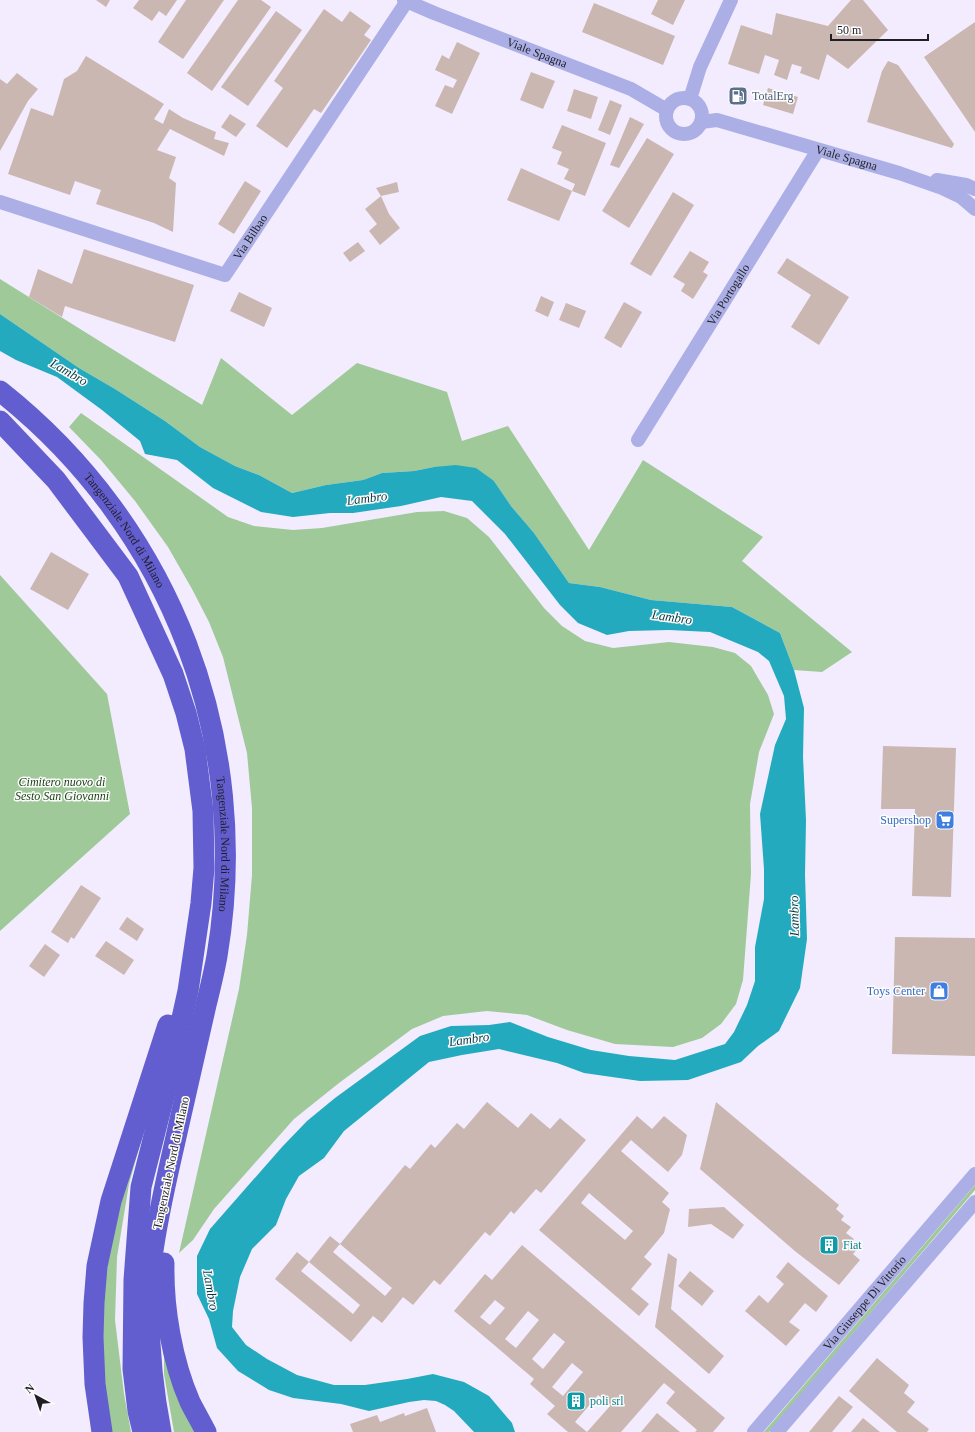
<svg xmlns="http://www.w3.org/2000/svg" width="975" height="1432" viewBox="0 0 975 1432" font-family="'Times New Roman',serif">
<style>
.green{fill:#9fc999}
.water{fill:#24aabf}
.building{fill:#cbb7b1;fill-rule:evenodd}
.lines{fill:none;stroke-linecap:round;stroke-linejoin:round}
.minor{stroke:#abafe5;stroke-width:14}
.highway{stroke:#625ed0;stroke-width:21}
.labels{text-anchor:middle;dominant-baseline:central;stroke-width:3;stroke-linejoin:round;paint-order:stroke}
.street-label{font-size:12px;fill:#201e24;stroke:#fcfcfc}
.service-label{font-size:12px;fill:#4e5e75;stroke:#fcfcfc;text-anchor:start}
.park-label{font-size:12px;font-style:italic;fill:#153c0f;stroke:#fcfcfc}
.shop-label{font-size:12px;fill:#366cbe;stroke:#fcfcfc;text-anchor:end}
.culture-label{font-size:12px;fill:#0d838f;stroke:#fcfcfc;text-anchor:start}
.water-label{font-size:13px;font-style:italic;fill:#003a42;stroke:#fcfcfc}
</style>
<rect width="100%" height="100%" fill="#f2ecfe"/>
<path class="green" d="M0 279 202 405 221 358 292 415 357 363 447 392 462 441 508 426 589 550 643 460 763 537 742 561 852 652 822 672 794 670 780 633 732 607 651 600 600 587 569 583 534 533 511 506 494 481 434 467 414 471 382 473 363 480 326 485 292 493 259 475 235 466 200 447 165 421 115 389 79 368 0 314Z
M81 413 228 517 254 526 293 530 322 528 417 512 444 511 467 518 489 537 544 608 562 626 585 641 613 648 669 642 713 647 735 653 751 666 768 695 774 714 759 752 750 804 751 874 743 980 736 1004 721 1024 702 1038 673 1047 615 1044 567 1030 527 1015 487 1011 443 1016 412 1029 339 1083 294 1119 214 1209 193 1240 179 1253 239 989 247 935 252 875V808L247 753 223 657 209 622 192 589 168 547 135 501 101 460 69 427Z
M0 575 107 694 130 814 0 931Z
M147 1119 129 1184 117 1257 115 1320 124 1394 131 1432H108L99 1325 104 1267 119 1200Z
M975 1185V1190L769 1432H764Z
M164 1353 200 1432H174L164 1374Z"/>
<path class="water" d="M0 314 79 368 115 389 165 421 200 447 235 466 259 475 292 493 326 485 363 480 382 473 414 471 434 467 456 465 476 468 494 481 511 506 534 533 569 583 600 587 651 600 732 607 780 633 794 670 804 708 803 757 806 820 805 875 807 939 800 988 779 1031 758 1046 741 1062 688 1080 640 1081 584 1073 557 1063 499 1049 462 1055 429 1062 344 1131 324 1158 299 1176 286 1199 276 1225 252 1249 240 1277 233 1311 232 1327 246 1345 267 1359 297 1375 334 1385H365L407 1379 433 1374 464 1382 489 1396 512 1423 515 1432H474L454 1411 445 1405 436 1401 424 1400 409 1402 369 1411 341 1404 293 1398 269 1390 238 1371 217 1348 209 1319 197 1294V1256L210 1229 282 1147 307 1121 335 1098 420 1036 451 1026 489 1025 510 1022 548 1037 591 1050 629 1056 675 1060 725 1044 734 1032 747 1005 755 981V947L764 899V869L760 814 775 745 786 719 784 696 769 661 758 652 710 632 669 630 629 631 607 635 578 623 560 605 505 534 472 501 441 497 401 506 353 513H330L293 517 261 512 213 488 177 460 145 454 140 441 102 410 57 377 16 360 0 351Z"/>
<path class="building" d="M96 0H110L106 7Z
M139 0H177L166 16 159 11 152 21 133 8Z
M186 0H224L183 59 158 42Z
M238 0H261L271 7 212 91 187 73Z
M658 0H685L673 25 651 14Z
M851 0H863L888 30 848 69 827 54 819 80 800 73 802 67 792 64 787 80 774 75 779 60 765 55 759 74 728 64 741 25 772 35 776 13 828 26Z
M594 3 675 36 663 65 582 32Z
M324 9 342 22 350 11 371 26 364 35 371 40 321 113 314 109 287 148 256 126 283 88 274 81Z
M276 11 302 30 248 106 221 87Z
M975 22V132L924 57Z
M457 42 480 53 452 114 435 106 445 85 453 88 457 80 435 70 442 55 449 59Z
M86 56 164 104 154 119 163 124 169 109 183 118 216 132 214 139 229 143 224 156 170 129 157 150 176 157 169 178 176 183 173 232 154 223 96 204 101 190 75 181 70 195 8 174 31 108 53 116 64 79 77 71Z
M888 61 898 65 954 144 952 148 867 122 882 71Z
M531 72 555 81 543 109 520 100Z
M17 73 38 89 28 101 0 151V79L7 84Z
M734 87 746 92 741 105 729 100Z
M768 88 798 97 793 114 763 105Z
M574 89 598 97 591 119 567 111Z
M610 100 622 105 610 135 598 130Z
M230 114 246 124 236 137 221 127Z
M630 117 644 124 619 168 610 165Z
M562 125 606 143 585 196 572 191 559 221 507 200 521 168 572 191 575 184 564 179 569 169 557 164 562 152 552 148Z
M647 138 674 154 629 228 602 211Z
M245 181 261 191 234 234 218 224Z
M397 182 399 192 381 196 376 188Z
M673 192 694 205 651 276 630 264Z
M381 196 389 214 400 228 380 245 369 231 377 224 365 209Z
M358 242 365 251 350 262 343 253Z
M84 249 194 285 175 342 65 306 62 317 29 297 38 269 72 284Z
M690 251 709 262 703 272 708 275 693 299 681 291 685 284 673 277Z
M787 258 849 297 819 345 791 327 811 295 777 273Z
M239 292 272 308 264 327 230 311Z
M541 296 554 302 548 317 535 311Z
M624 302 642 312 621 348 604 338Z
M566 303 586 311 579 328 559 320Z
M51 552 89 574 68 610 30 589Z
M883 746 956 748 951 897 912 896 915 809H881Z
M81 885 101 898 74 939 71 937 68 943 51 932Z
M127 917 144 929 137 941 119 929Z
M895 937 975 938V1056L892 1054Z
M106 941 134 960 124 975 95 956Z
M45 944 60 955 44 977 29 966Z
M487 1102 518 1128 531 1113 550 1129 560 1118 586 1140 541 1193 536 1189 514 1214 511 1211 490 1236 485 1232 440 1285 434 1280 413 1305 403 1297 382 1323 373 1316 351 1342 275 1279 297 1252 309 1262 301 1271 353 1314 360 1305 309 1262 330 1236 340 1244 333 1252 385 1296 392 1288 340 1244 405 1165 410 1169 431 1144 435 1148 457 1123 464 1129Z
M716 1102 839 1205 836 1209 844 1216 841 1220 851 1227 846 1233 854 1239 851 1242 858 1248 853 1254 860 1260 839 1285 796 1252 700 1169Z
M637 1116 652 1129 664 1116 687 1135 682 1155 668 1172 631 1140 621 1151 669 1193 662 1202 670 1209 664 1233 644 1257 652 1264 631 1289 649 1304 639 1316 539 1230ZM589 1193 633 1231 625 1240 581 1203Z
M724 1207 744 1225 733 1239 711 1224 688 1227 689 1209Z
M522 1245 725 1418 713 1432H695L697 1430 666 1403 675 1392 664 1383 621 1432H587L610 1406 598 1395 575 1422 587 1432H568L547 1414 555 1406 530 1384 534 1379 454 1311 485 1274 492 1280ZM495 1300 505 1308 490 1325 480 1317ZM528 1311 539 1320 516 1348 505 1339ZM554 1333 565 1342 543 1369 532 1359ZM572 1363 583 1372 563 1396 552 1387Z
M668 1253 677 1259 671 1309 724 1356 709 1374 655 1327Z
M788 1262 828 1296 816 1312 805 1303 789 1322 800 1330 786 1346 745 1311 759 1295 768 1303 784 1284 776 1277Z
M690 1271 714 1291 702 1306 678 1286Z
M877 1358 909 1385 904 1393 915 1402 907 1412 929 1429 927 1432H897L849 1391Z
M839 1396 853 1407 832 1432H809Z
M427 1408 436 1432H353L350 1424 377 1415 380 1422 404 1413 405 1416Z
M657 1413 680 1432H641Z
M863 1418 880 1432H851Z"/>
<g class="lines">
<g class="minor">
<path id="s1" d="M404 0 434 13 631 89 667 110"/>
<circle cx="684" cy="116" r="18"/>
<path d="M690 99 700 67 731 0"/>
<path id="s2" d="M701 122 717 120 899 173 942 188 961 197 975 209"/>
<path d="M937 180 966 185 975 189"/>
<path id="s3" d="M0 202 225 275 407 1"/>
<path id="s4" d="M638 440 818 150"/>
<path id="s5" d="M754 1432 975 1174"/>
<path d="M777 1432 975 1202"/>
</g>
<g class="highway">
<path id="s6" d="M0 391C172 527 253 741 217 956 214 973 210 989 206 1005 196 1049 186 1093 176 1137 167 1177 157 1218 152 1258 146 1316 150 1375 161 1432"/>
<path d="M0 421 56 480 128 576 173 674 186 713 195 749 203 811 204 868 201 903 188 991 169 1077 141 1187 134 1280 133 1369 138 1411 143 1432"/>
<path d="M164 1263C163 1308 172 1361 190 1402 195 1412 201 1422 206 1432"/>
<path d="M102 1432 95 1384 93 1337 94 1303 97 1266 111 1201 168 1025"/>
</g>
</g>
<defs>
<g id="fuel-square" transform="scale(1)"><rect x="-9" y="-9" width="18" height="18" rx="4" fill="#5c6f8a" stroke="#fcfcfc"/><path d="M-5.5-6h7V0h2V4h1.3V-2.5L3-4.5l.8-.8L6-3V5H2.5V1h-1V6h-7ZM-4.2-4.7v3.2H.2V-4.7Z" fill="#fff"/></g>
<g id="supermarket-square" transform="scale(1)"><rect x="-9" y="-9" width="18" height="18" rx="4" fill="#3f7fe0" stroke="#fcfcfc"/><path d="M-6-5.5h2.5l.6 2H6L4.5 2H-2.5L-4.4-4H-6ZM-1.5 3.2a1.3 1.3 0 1 0 .1 0ZM3 3.2a1.3 1.3 0 1 0 .1 0Z" fill="#fff"/></g>
<g id="shop-square" transform="scale(1)"><rect x="-9" y="-9" width="18" height="18" rx="4" fill="#3f7fe0" stroke="#fcfcfc"/><path d="M-5-2.5h2.3a2.7 3.5 0 0 1 5.4 0H5L5.5 6h-11ZM-1.5-2.5h3a1.5 2.3 0 0 0-3 0Z" fill="#fff"/></g>
<g id="building-square" transform="scale(1)"><rect x="-9" y="-9" width="18" height="18" rx="4" fill="#0f9aa8" stroke="#fcfcfc"/><path d="M-4-6H4V6H1V3H-1V6H-4ZM-2.5-4.3h1.7v1.8h-1.7ZM.8-4.3h1.7v1.8H.8ZM-2.5-1h1.7V.8h-1.7ZM.8-1h1.7V.8H.8Z" fill="#fff"/></g>
</defs>
<g fill-rule="evenodd">
<use href="#fuel-square" x="738" y="96"/>
<use href="#supermarket-square" x="945" y="820"/>
<use href="#shop-square" x="939" y="991"/>
<use href="#building-square" x="829" y="1245"/>
<use href="#building-square" x="576" y="1401"/>
</g>
<g class="labels">
<g class="street-label">
<text stroke="none"><textPath href="#s1" startOffset="143">Viale Spagna</textPath></text>
<text stroke="none"><textPath href="#s2" startOffset="151">Viale Spagna</textPath></text>
<text stroke="none"><textPath href="#s3" startOffset="282">Via Bilbao</textPath></text>
<text stroke="none"><textPath href="#s4" startOffset="171">Via Portogallo</textPath></text>
<text stroke="none"><textPath href="#s6" startOffset="188">Tangenziale Nord di Milano</textPath></text>
<text stroke="none"><textPath href="#s6" startOffset="523">Tangenziale Nord di Milano</textPath></text>
<text transform="translate(171 1163) rotate(-78)">Tangenziale Nord di Milano</text>
<text stroke="none"><textPath href="#s5" startOffset="170">Via Giuseppe Di Vittorio</textPath></text>
</g>
<g class="service-label">
<text x="752" y="96">TotalErg</text>
</g>
<g class="park-label">
<text x="62" y="782">Cimitero nuovo di<tspan x="62" dy="14">Sesto San Giovanni</tspan></text>
</g>
<g class="shop-label">
<text x="931" y="820">Supershop</text>
<text x="925" y="991">Toys Center</text>
</g>
<g class="culture-label">
<text x="843" y="1245">Fiat</text>
<text x="590" y="1401">poli srl</text>
</g>
<g class="water-label">
<text transform="translate(69 372) rotate(30)">Lambro</text>
<text transform="translate(367 498) rotate(-7)">Lambro</text>
<text transform="translate(672 617) rotate(8)">Lambro</text>
<text transform="translate(794 916) rotate(-91)">Lambro</text>
<text transform="translate(469 1039) rotate(-8)">Lambro</text>
<text transform="translate(211 1290) rotate(80)">Lambro</text>
</g>
</g>
<g transform="translate(36 1396) rotate(320)" stroke="#fcfcfc" stroke-width="3" paint-order="stroke">
<path d="M0-3L7 15L0 10L-7 15Z" fill="#201e24"/>
<text y="-6" font-size="11" font-weight="bold" text-anchor="middle" fill="#201e24">N</text>
</g>
<path d="M831 34v6h97v-6" fill="none" stroke="#201e24" stroke-width="2"/>
<text x="837" y="34" font-size="12" fill="#201e24" stroke="#fcfcfc" stroke-width="3" paint-order="stroke">50 m</text>
</svg>
